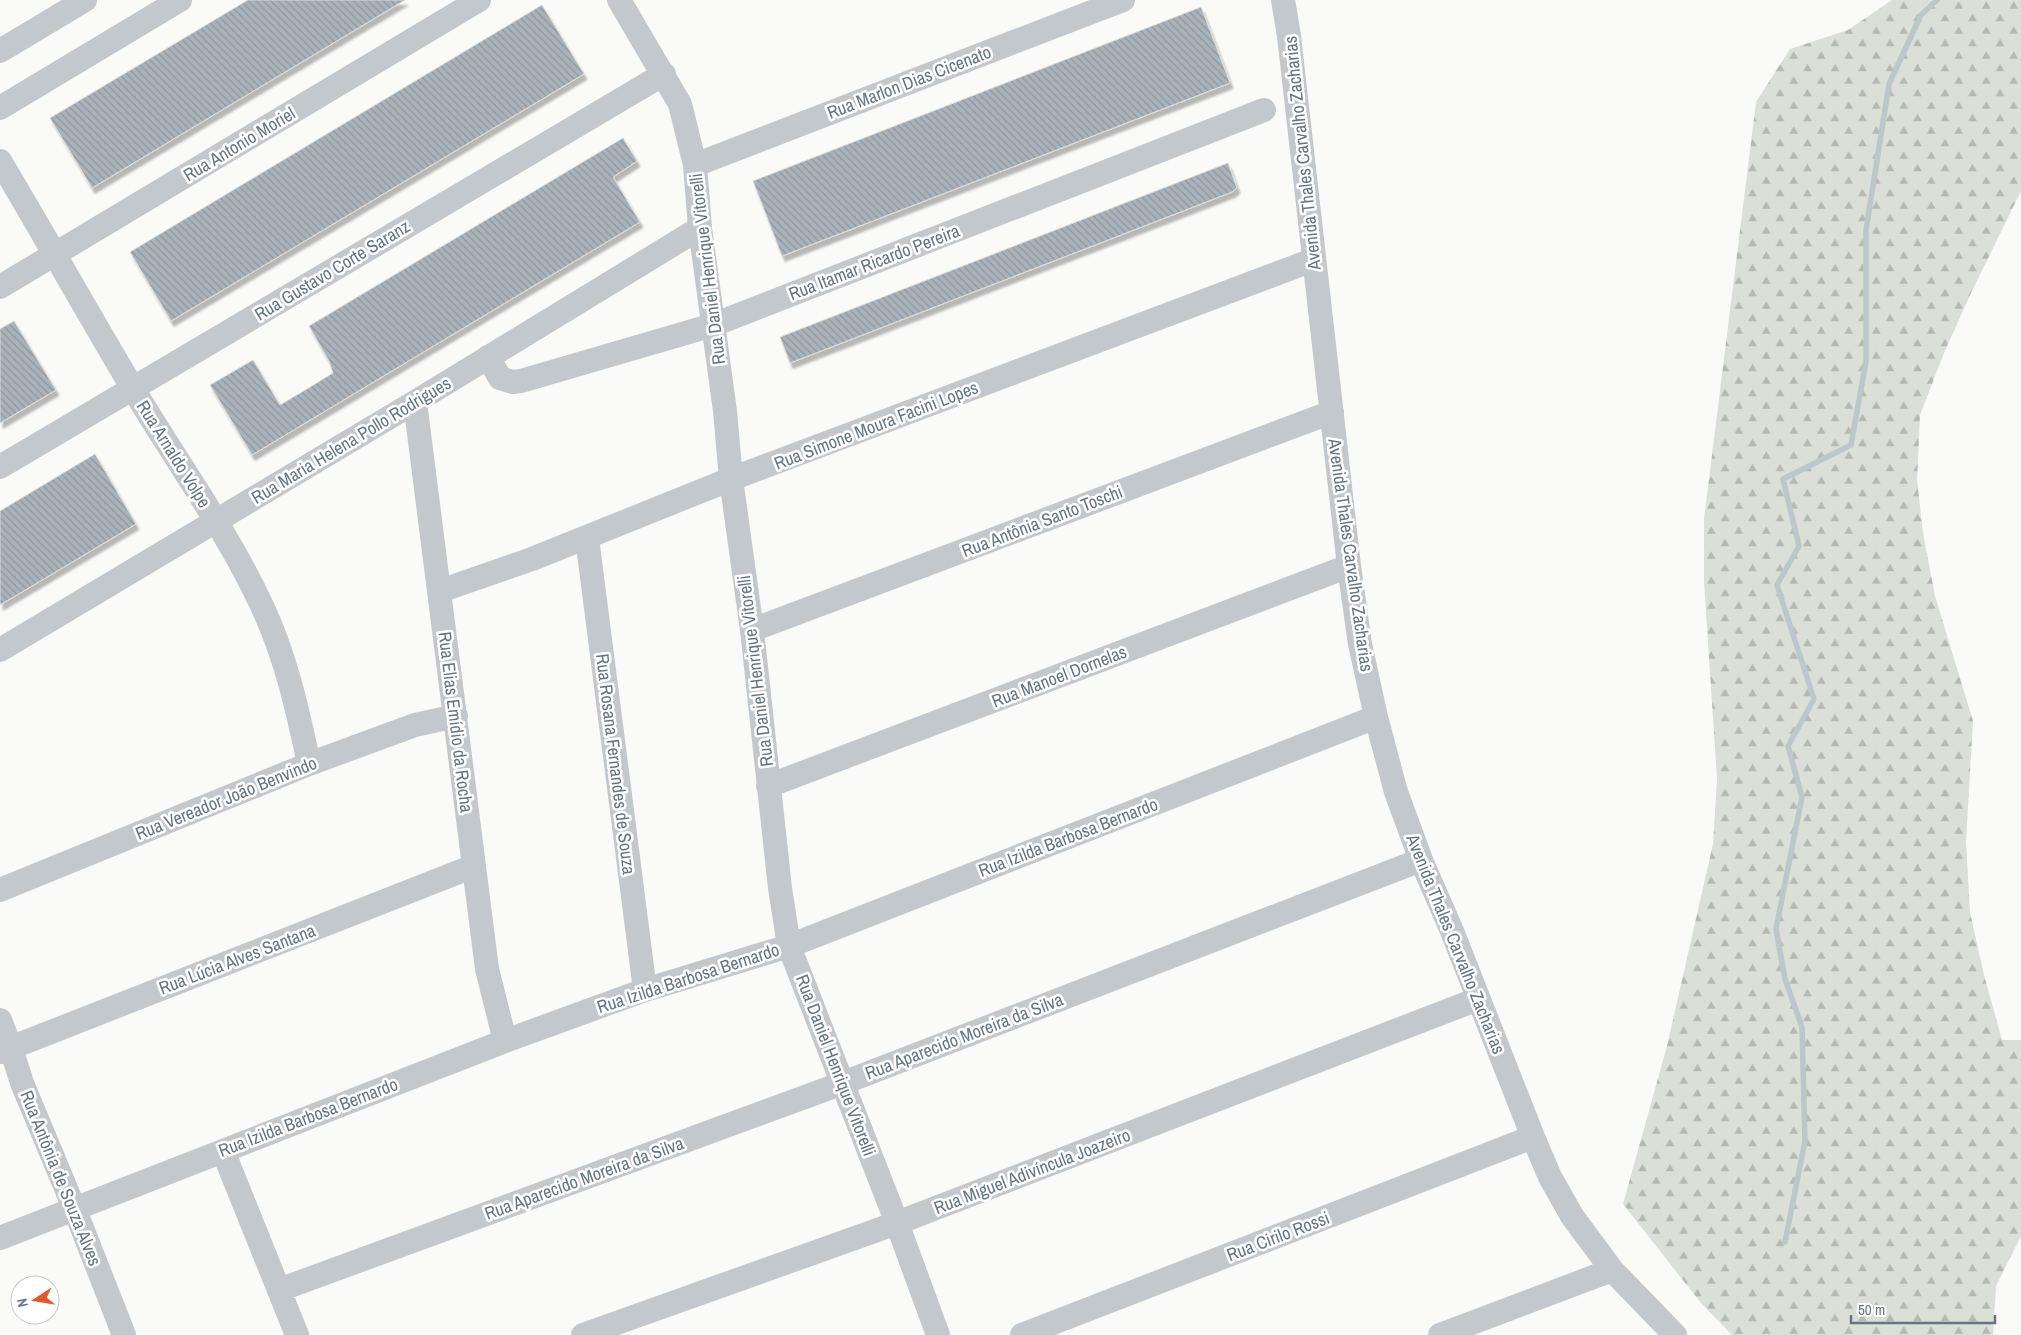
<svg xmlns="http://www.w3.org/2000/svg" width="2021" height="1335" viewBox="0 0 2021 1335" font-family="'Archivo Narrow',sans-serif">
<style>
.forest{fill:url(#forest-firs)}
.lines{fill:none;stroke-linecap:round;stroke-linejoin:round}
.stream{stroke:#bbc7cb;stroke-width:5.5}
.building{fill:url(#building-back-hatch);stroke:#dcdcda;filter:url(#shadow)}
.minor{stroke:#c3c8cc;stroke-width:24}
.labels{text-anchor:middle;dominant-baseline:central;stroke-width:5;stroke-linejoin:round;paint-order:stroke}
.street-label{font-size:18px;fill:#657683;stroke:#fff}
</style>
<defs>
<pattern id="forest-firs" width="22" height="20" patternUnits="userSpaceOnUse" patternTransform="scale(1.25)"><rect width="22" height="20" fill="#dadfd7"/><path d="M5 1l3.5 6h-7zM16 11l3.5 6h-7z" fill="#b4b9b4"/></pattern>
<pattern id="building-back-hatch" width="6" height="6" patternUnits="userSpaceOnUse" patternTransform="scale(1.25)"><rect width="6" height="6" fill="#aab3b9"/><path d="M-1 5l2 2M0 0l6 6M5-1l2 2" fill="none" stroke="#8e969c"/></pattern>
<filter id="shadow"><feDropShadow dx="3" dy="5.5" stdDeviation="1" flood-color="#0004"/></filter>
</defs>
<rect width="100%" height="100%" fill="#fafaf8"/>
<path class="forest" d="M1892 0H2021V191L1971 293 1944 353 1920 415 1917 480 1923 533 1935 596 1973 721 1966 841 1970 912 1984 975 2002 1040H2021V1236L1996 1286 1993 1335H1732L1701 1303 1623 1204 1667 1046 1713 844 1717 779 1704 581V519L1756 102 1790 49 1848 30Z"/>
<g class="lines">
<path class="stream" d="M1785 1242 1805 1141 1802 1027 1785 979 1776 929 1802 797 1788 746 1814 699 1777 585 1799 546 1783 479 1851 445 1866 361V230L1889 84 1921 15 1937 0"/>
</g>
<path class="building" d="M248 0H405L92 188 50 118Z
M542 5 584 74 171 321 130 252Z
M1201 7 1230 83 782 256 753 181Z
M623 138 637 161 613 177 640 222 252 455 210 385 253 360 280 405 302 392 333 373 329 361 309 326Z
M1228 163 1237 188 1232 192 790 363 780 337Z
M14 321 56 390 0 423V329Z
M95 454 136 524 0 605V511Z"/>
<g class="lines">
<path class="minor" d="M619 0 680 104 695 165 700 228 725 411 731 479 752 630 780 888 789 946 897 1223 938 1335
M1283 0 1289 36 1349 566 1360 644 1376 717 1396 792 1421 860 1452 931 1533 1137 1550 1177 1572 1216 1612 1270 1675 1335
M0 51 85 0
M0 108 180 0
M0 161C45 236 87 312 132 387 176 461 227 530 263 608 286 657 298 712 309 764
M695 165 1123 0
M0 287 479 0
M488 357 500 378 513 382 521 381 713 325 1264 110
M415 402 487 969 505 1041
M0 467 664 74
M587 538 645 990
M440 591 532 559 731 479 1313 260
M752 630 1332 412
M0 650 415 402 700 228
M768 786 1349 566
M0 890 309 764 415 725 456 716
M0 1020 11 1048 22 1083 75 1210 124 1335
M0 1052 474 866
M223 1151 297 1335
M0 1238 505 1041 645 990 789 946 1376 717
M279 1290 843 1083 1421 860
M583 1335 897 1223 1478 999
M1022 1335 1533 1137
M1440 1335 1612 1270"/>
</g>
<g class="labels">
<g class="street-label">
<text transform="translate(909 82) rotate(-21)">Rua Marlon Dias Cicenato</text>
<text transform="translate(239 144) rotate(-31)">Rua Antonio Moriel</text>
<text transform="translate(1302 153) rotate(-96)">Avenida Thales Carvalho Zacharias</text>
<text transform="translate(874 262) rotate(-21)">Rua Itamar Ricardo Pereira</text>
<text transform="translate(707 269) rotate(-97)">Rua Daniel Henrique Vitorelli</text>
<text transform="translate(332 270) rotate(-31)">Rua Gustavo Corte Saranz</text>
<text transform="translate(876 425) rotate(-21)">Rua Simone Moura Facini Lopes</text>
<text transform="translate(351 440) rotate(-31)">Rua Maria Helena Pollo Rodrigues</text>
<text transform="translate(174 454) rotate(58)">Rua Arnaldo Volpe</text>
<text transform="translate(1042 521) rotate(-21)">Rua Antônia Santo Toschi</text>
<text transform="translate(1351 555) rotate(82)">Avenida Thales Carvalho Zacharias</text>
<text transform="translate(755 671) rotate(-97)">Rua Daniel Henrique Vitorelli</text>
<text transform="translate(1059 676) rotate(-21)">Rua Manoel Dornelas</text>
<text transform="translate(456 722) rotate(83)">Rua Elias Emídio da Rocha</text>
<text transform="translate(616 764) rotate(83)">Rua Rosana Fernandes de Souza</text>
<text transform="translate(226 798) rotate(-22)">Rua Vereador João Benvindo</text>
<text transform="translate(1068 837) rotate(-21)">Rua Izilda Barbosa Bernardo</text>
<text transform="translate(1456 944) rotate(68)">Avenida Thales Carvalho Zacharias</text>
<text transform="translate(237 959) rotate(-21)">Rua Lúcia Alves Santana</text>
<text transform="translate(688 978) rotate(-18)">Rua Izilda Barbosa Bernardo</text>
<text transform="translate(964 1036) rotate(-21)">Rua Aparecido Moreira da Silva</text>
<text transform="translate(836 1065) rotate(69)">Rua Daniel Henrique Vitorelli</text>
<text transform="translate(308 1117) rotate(-21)">Rua Izilda Barbosa Bernardo</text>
<text transform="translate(1032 1171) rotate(-21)">Rua Miguel Adivíncula Joazeiro</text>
<text transform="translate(61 1178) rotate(68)">Rua Antônia de Souza Alves</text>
<text transform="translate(584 1178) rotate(-20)">Rua Aparecido Moreira da Silva</text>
<text transform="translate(1278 1236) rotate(-21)">Rua Cirilo Rossi</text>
</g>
</g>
<g transform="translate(35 1300) rotate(258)"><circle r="24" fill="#ffffff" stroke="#c1c8cd"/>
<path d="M0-4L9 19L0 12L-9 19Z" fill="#e4572e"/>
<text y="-8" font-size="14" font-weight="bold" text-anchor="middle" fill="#657683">N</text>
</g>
<path d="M1851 1315v8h144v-8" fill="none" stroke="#657683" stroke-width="2.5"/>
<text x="1858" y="1315" font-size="15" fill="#657683" stroke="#ffffff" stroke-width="4" paint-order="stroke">50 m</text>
</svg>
